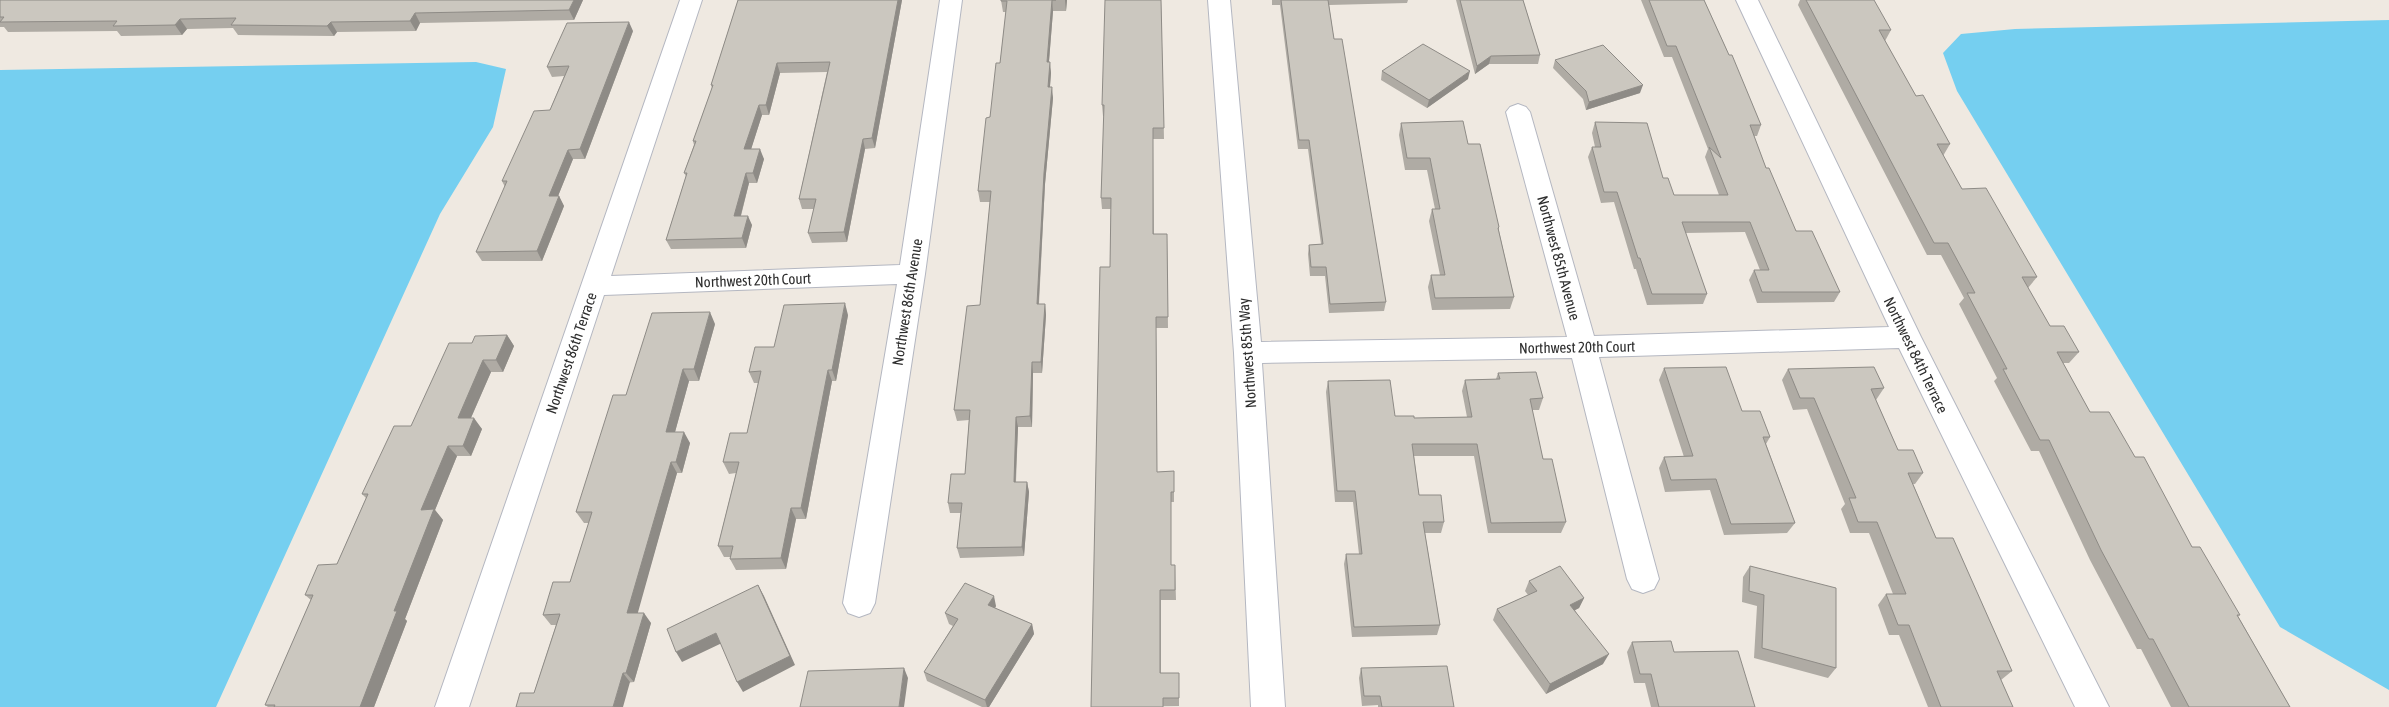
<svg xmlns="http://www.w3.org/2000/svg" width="2389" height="707" viewBox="0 0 2389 707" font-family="'Asap Condensed',sans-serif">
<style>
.water{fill:#75cff0}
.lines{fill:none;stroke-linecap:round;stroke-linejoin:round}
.minor-casing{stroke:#b4b7c1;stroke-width:2}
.minor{fill:#fff;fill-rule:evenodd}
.wall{fill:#afaba4}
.shaded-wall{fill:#8e8b86}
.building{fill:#cbc7bf;stroke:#8e8b86}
.labels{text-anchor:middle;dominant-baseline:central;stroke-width:4;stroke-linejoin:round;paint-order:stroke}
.street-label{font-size:15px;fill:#2e2e2e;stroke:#fff}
</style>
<rect width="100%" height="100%" fill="#efe9e1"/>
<path class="water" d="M2389 20V690L2280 627 1957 91 1943 53 1961 34 2015 29Z
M476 62 506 69 493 127 440 214 216 707H0V70Z"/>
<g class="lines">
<g class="minor-casing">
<path id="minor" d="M680 0H702L611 276 900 265 940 0H962L925 274 875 603 870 613 859 617 848 613 843 603 897 284 604 295 469 707H435Z
M1208 0H1230L1261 342 1567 337 1506 112 1510 107 1518 104 1526 107 1530 112 1594 336 1889 327 1736 0H1758L1921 337 2109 707H2075L1899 348 1599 357 1659 579 1654 589 1643 593 1632 589 1627 579 1572 358 1262 363 1285 707H1251L1234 353Z"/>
</g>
<use href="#minor" class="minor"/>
</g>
<path class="wall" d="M0 0H583L574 20 420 23 416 31 337 32 334 36 238 35 233 28 187 29 182 35 121 36 117 31 8 32 4 27H0Z
M738 0H902L875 148 865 149 847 242 812 243 808 233 814 209H802L799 199 827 72 780 73 769 115H762L751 149 764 159 757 183H749L741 216 752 225 746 248 671 249 666 240 686 176 684 173 694 145 693 141 712 88 711 85Z
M1001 0H1067L1066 11H1053L1049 62 1051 73 1050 87 1053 98 1045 184 1039 304H1045L1046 315 1042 373H1033L1032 427H1018L1016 482H1027L1029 492 1024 556 960 558 957 548 961 513H950L948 503 965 474 969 420 957 421 954 410 980 305 990 202H980L978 191 990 117 1000 63 1006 12H1003Z
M1161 0 1164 139H1153L1154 234H1167L1168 328H1156L1157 472 1174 471V502H1171V565H1175L1176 600H1161V673H1179V706L1091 707 1110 267 1111 209H1102L1101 198 1104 116H1103L1102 105Z
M1272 0H1408L1407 3 1329 5 1334 39 1386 302 1384 311 1329 313 1325 276H1310L1308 254 1309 245 1321 244 1308 149H1298L1280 5H1272Z
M1456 0H1523L1540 55 1538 64H1489L1475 74Z
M1641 0H1704L1761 125 1757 136H1754L1766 168 1796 231 1840 292 1834 302 1757 303 1749 280 1754 270H1760L1745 232 1685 233 1707 294 1703 304 1647 305 1636 269H1634L1614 202 1601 203 1588 157 1592 147H1595L1592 133 1595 122 1663 178 1674 195H1719L1705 157 1708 149 1672 57H1664Z
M1800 0H1806L1891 30 1885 41 1916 96 1950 144 1943 156 1962 189 2037 277 2028 288 2050 326 2079 352 2069 363H2063L2090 412 2135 457 2192 547 2240 615 2238 616 2290 707H2171L2141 649H2137L2090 560 2039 451H2031L1994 381 1997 378 1959 304 1964 298 1941 255H1927L1798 5Z
M633 31 585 159H573L558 196H559L564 206 542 261H482L476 252 505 187 502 181 550 110 564 76 552 77 547 67Z
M1555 60 1640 93 1586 110 1583 99 1553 68Z
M1382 71 1468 79 1427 108 1381 80Z
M1401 123 1468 144 1499 227V231L1514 297 1510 309 1432 310 1428 287 1431 275H1440L1429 221 1432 209H1435L1427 170H1405L1399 135Z
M848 315 836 381H832L806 519H796L786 569 736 570 730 559 731 557H724L718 546 736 473 729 474 723 462 747 433 758 383H754L749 372 774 347Z
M715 324 699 381H689L675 432 690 443 682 473H677L637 613 651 623 634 682 534 693 556 625H551L543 615 570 582 589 523H584L576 512 626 395Z
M507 335 514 346 503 372H491L471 418 482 429 471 456H457L435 510 443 520 405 619 407 621 374 707H268L265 705 311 600 305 595 337 564 366 498 362 494 472 343Z
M1664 368 1742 411 1770 437 1766 444 1795 523 1787 533 1724 535 1710 490 1665 492 1659 468 1664 457H1684L1659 380Z
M1788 369 1884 388 1876 400 1898 450 1923 473 1915 484H1913L1936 538 2012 671 2001 680 2013 707H1928L1899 635H1889L1878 605 1886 594H1893L1869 533H1850L1841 509 1845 504 1807 409 1793 410 1782 380Z
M1498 373 1543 398 1539 410H1532L1543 459 1566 522 1561 533H1488L1474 456H1414L1419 495 1444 522 1441 533H1425L1440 625 1437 635 1352 637 1344 564 1346 554H1359L1353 502H1335L1326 392 1328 381 1395 416 1414 418 1467 417 1462 391 1465 380 1496 379Z
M1750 566 1836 668 1828 678 1754 658 1757 606 1742 602 1743 577Z
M1529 581 1584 598 1579 608 1575 610 1603 664 1546 694 1493 620 1497 609 1528 595 1525 591Z
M996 606 995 608 1032 624 1034 634 989 707H982L927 681 924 672 953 626 949 624 945 613Z
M1632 642 1674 652 1755 707H1651L1645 683H1634L1627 652Z
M1361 668 1454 707H1378V705L1362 706 1359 678Z"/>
<path class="shaded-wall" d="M574 0H583L574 20 569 10Z
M898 0H902L875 148 872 138Z
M1052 0 1053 11 1048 73 1047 62Z
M1065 0H1067L1066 11Z
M415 13 420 23 416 31 410 21Z
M180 19 187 29 182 35 175 25Z
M331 22 337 32 334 36 327 26Z
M629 22 633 31 585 159 580 149Z
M1491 56 1489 64 1475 74 1477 66Z
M1050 62 1051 73 1049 98 1048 87Z
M777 63 780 73 769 115 766 105Z
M1470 71 1468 79 1427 108 1429 100Z
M1643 85 1640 93 1586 110 1589 102Z
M1052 87 1053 98 1045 184 1038 315 1037 304 1044 173Z
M759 105 762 115 748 159 744 149Z
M863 139 865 149 847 242 844 232Z
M760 149 764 159 757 183 753 173Z
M568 150 573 159 554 206 549 196Z
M746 173 749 183 738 226 734 216Z
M559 196 564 206 542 261 537 251Z
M748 216 752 225 746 248 742 238Z
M845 303 848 315 836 381 832 370Z
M1045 304 1046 315 1042 373 1041 362Z
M710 312 715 324 699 381 694 369Z
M507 335 514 346 503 372 496 360Z
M483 360 491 372 466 429 458 418Z
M1032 362 1033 373 1032 427 1030 416Z
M683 369 689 381 672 443 666 432Z
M828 370 832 381 806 519 801 508Z
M1016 417 1018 427 1015 492 1014 482Z
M474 418 482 429 471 456 463 446Z
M684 432 690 443 682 473 676 462Z
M448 446 457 456 435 510 443 520 405 619 407 621 374 707H360L394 611 421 510Z
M671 462 677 473 635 623 627 613Z
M1027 482 1029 492 1024 556 1022 547Z
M791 508 796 519 786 569 781 558Z
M758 585 764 596 795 665 743 692 737 682Z
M994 596 996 606 991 615 988 605Z
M1584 598 1579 608 1566 615 1570 605Z
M644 613 651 623 634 682 626 673Z
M1032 624 1034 634 989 707H987L985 700Z
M716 633 722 643 682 662 676 652Z
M1609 654 1603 664 1546 694 1550 684Z
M904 668 908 678 904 707H899Z
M623 673 630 682 623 707H613Z"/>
<path class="building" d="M0 0H574L569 10 415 13 410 21 331 22 327 26 231 25 236 18 180 19 175 25 113 26 117 21 0 22 4 17H0Z
M738 0H898L872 138 863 139 844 232 808 233 816 199H799L830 62 777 63 766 105H759L744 149H760L753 173H746L734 216H748L742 238 666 240 687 173H684L696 141H693L713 85H711Z
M1001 0H1056H1052L1047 62H1050L1048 87H1052L1044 173 1037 304H1045L1041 362H1032L1030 416 1016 417 1014 482H1027L1022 547 957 548 962 503H948L951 474H965L970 410H954L967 306 980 305 991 191H978L986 118 990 117 996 63H1000L1007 1H1001Z
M1105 0H1161L1164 128H1153V234H1167L1168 317H1156L1157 472 1174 471V492H1171V565H1175V590H1160V673H1179V698H1163V707H1091L1100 267H1110L1111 198H1101L1104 105H1102Z
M1281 0H1328L1334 39H1342L1386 302 1330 304 1326 267H1311L1309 245 1323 244 1309 140H1299Z
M1460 0H1523L1540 55 1491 56 1477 66Z
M1649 0H1704L1729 55H1732L1761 125H1750L1766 168H1769L1796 231H1812L1840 292H1762L1754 270H1769L1750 222H1682L1707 294H1652L1640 258H1638L1617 192H1604L1592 147H1601L1595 122 1647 123 1663 178H1668L1674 195H1728L1709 147 1721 158 1676 46H1667Z
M1806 0H1874L1891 30H1879L1916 96 1923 95 1950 144H1937L1962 189 1986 188 2037 277H2022L2050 326H2064L2079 352H2057L2090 412H2109L2135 457H2144L2192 547H2200L2240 615H2237L2290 707H2189L2153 639H2149L2101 550 2049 440H2040L2003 369H2007L1967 293H1975L1948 243H1934Z
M629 22 580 149 568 150 549 196H559L537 251 476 252 507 181H502L534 111 550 110 569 66 547 67 567 23Z
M1423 44 1470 71 1429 100 1382 71Z
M1603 45 1643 85 1589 102 1586 91 1555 60Z
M1463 121 1468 144H1480L1499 227 1498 228 1514 297 1435 298 1431 275H1445L1432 209H1440L1430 158H1407L1401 123Z
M845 303 832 370H828L801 508H791L781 558 730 559 733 546H718L739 462H723L730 433H747L761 371 749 372 755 347H774L784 305Z
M710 312 694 369H683L666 432H684L676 462H671L627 613H644L626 673H623L613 707H516L520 693H534L560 614 543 615 553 582H570L592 512H576L613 395H626L652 313Z
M507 335 496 360H483L458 418H474L463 446H448L421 510 434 509 394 611H397L360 707H274L275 705H265L313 595H305L318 565 337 564 368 494H362L394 426H411L449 343H472L475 336Z
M1726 367 1742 411H1760L1770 437H1763L1795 523 1731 524 1716 479 1671 480 1664 457 1693 456 1664 368Z
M1874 367 1884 388 1871 389 1898 450H1913L1923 473H1908L1936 538H1953L2012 671H1997L2013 707H1941L1909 625H1898L1886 594H1906L1877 522H1858L1849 498H1856L1814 398H1800L1788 369Z
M1536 372 1543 398 1530 399 1543 459H1552L1566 522 1491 523 1477 444H1412L1419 495H1441L1444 522H1423L1440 625 1354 627 1346 554H1362L1355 491H1337L1328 381 1390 380 1395 416H1414V418L1472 417 1465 380 1500 379 1498 373Z
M1560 566 1584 598 1570 605 1609 654 1550 684 1497 609 1537 591 1529 581Z
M1750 566 1836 588V668L1762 648 1764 595 1749 591Z
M965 583 994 596 988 605 1032 624 985 700 924 672 958 619 945 613Z
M758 585 790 656 737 682 716 633 676 652 667 629Z
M1671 641 1674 652 1738 651 1755 707H1659L1651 674H1640L1632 642Z
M1447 666 1454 707H1382L1380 696H1364L1361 668Z
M904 668 899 707H800L808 671Z"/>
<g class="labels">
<g class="street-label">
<text transform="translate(1559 258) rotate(75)">Northwest 85th Avenue</text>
<text transform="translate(753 280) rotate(-2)">Northwest 20th Court</text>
<text transform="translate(907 302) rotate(-81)">Northwest 86th Avenue</text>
<text transform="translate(1577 347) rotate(-1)">Northwest 20th Court</text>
<text transform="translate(571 353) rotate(-71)">Northwest 86th Terrace</text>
<text transform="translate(1247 353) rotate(-94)">Northwest 85th Way</text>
<text transform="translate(1916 355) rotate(64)">Northwest 84th Terrace</text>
</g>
</g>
</svg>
